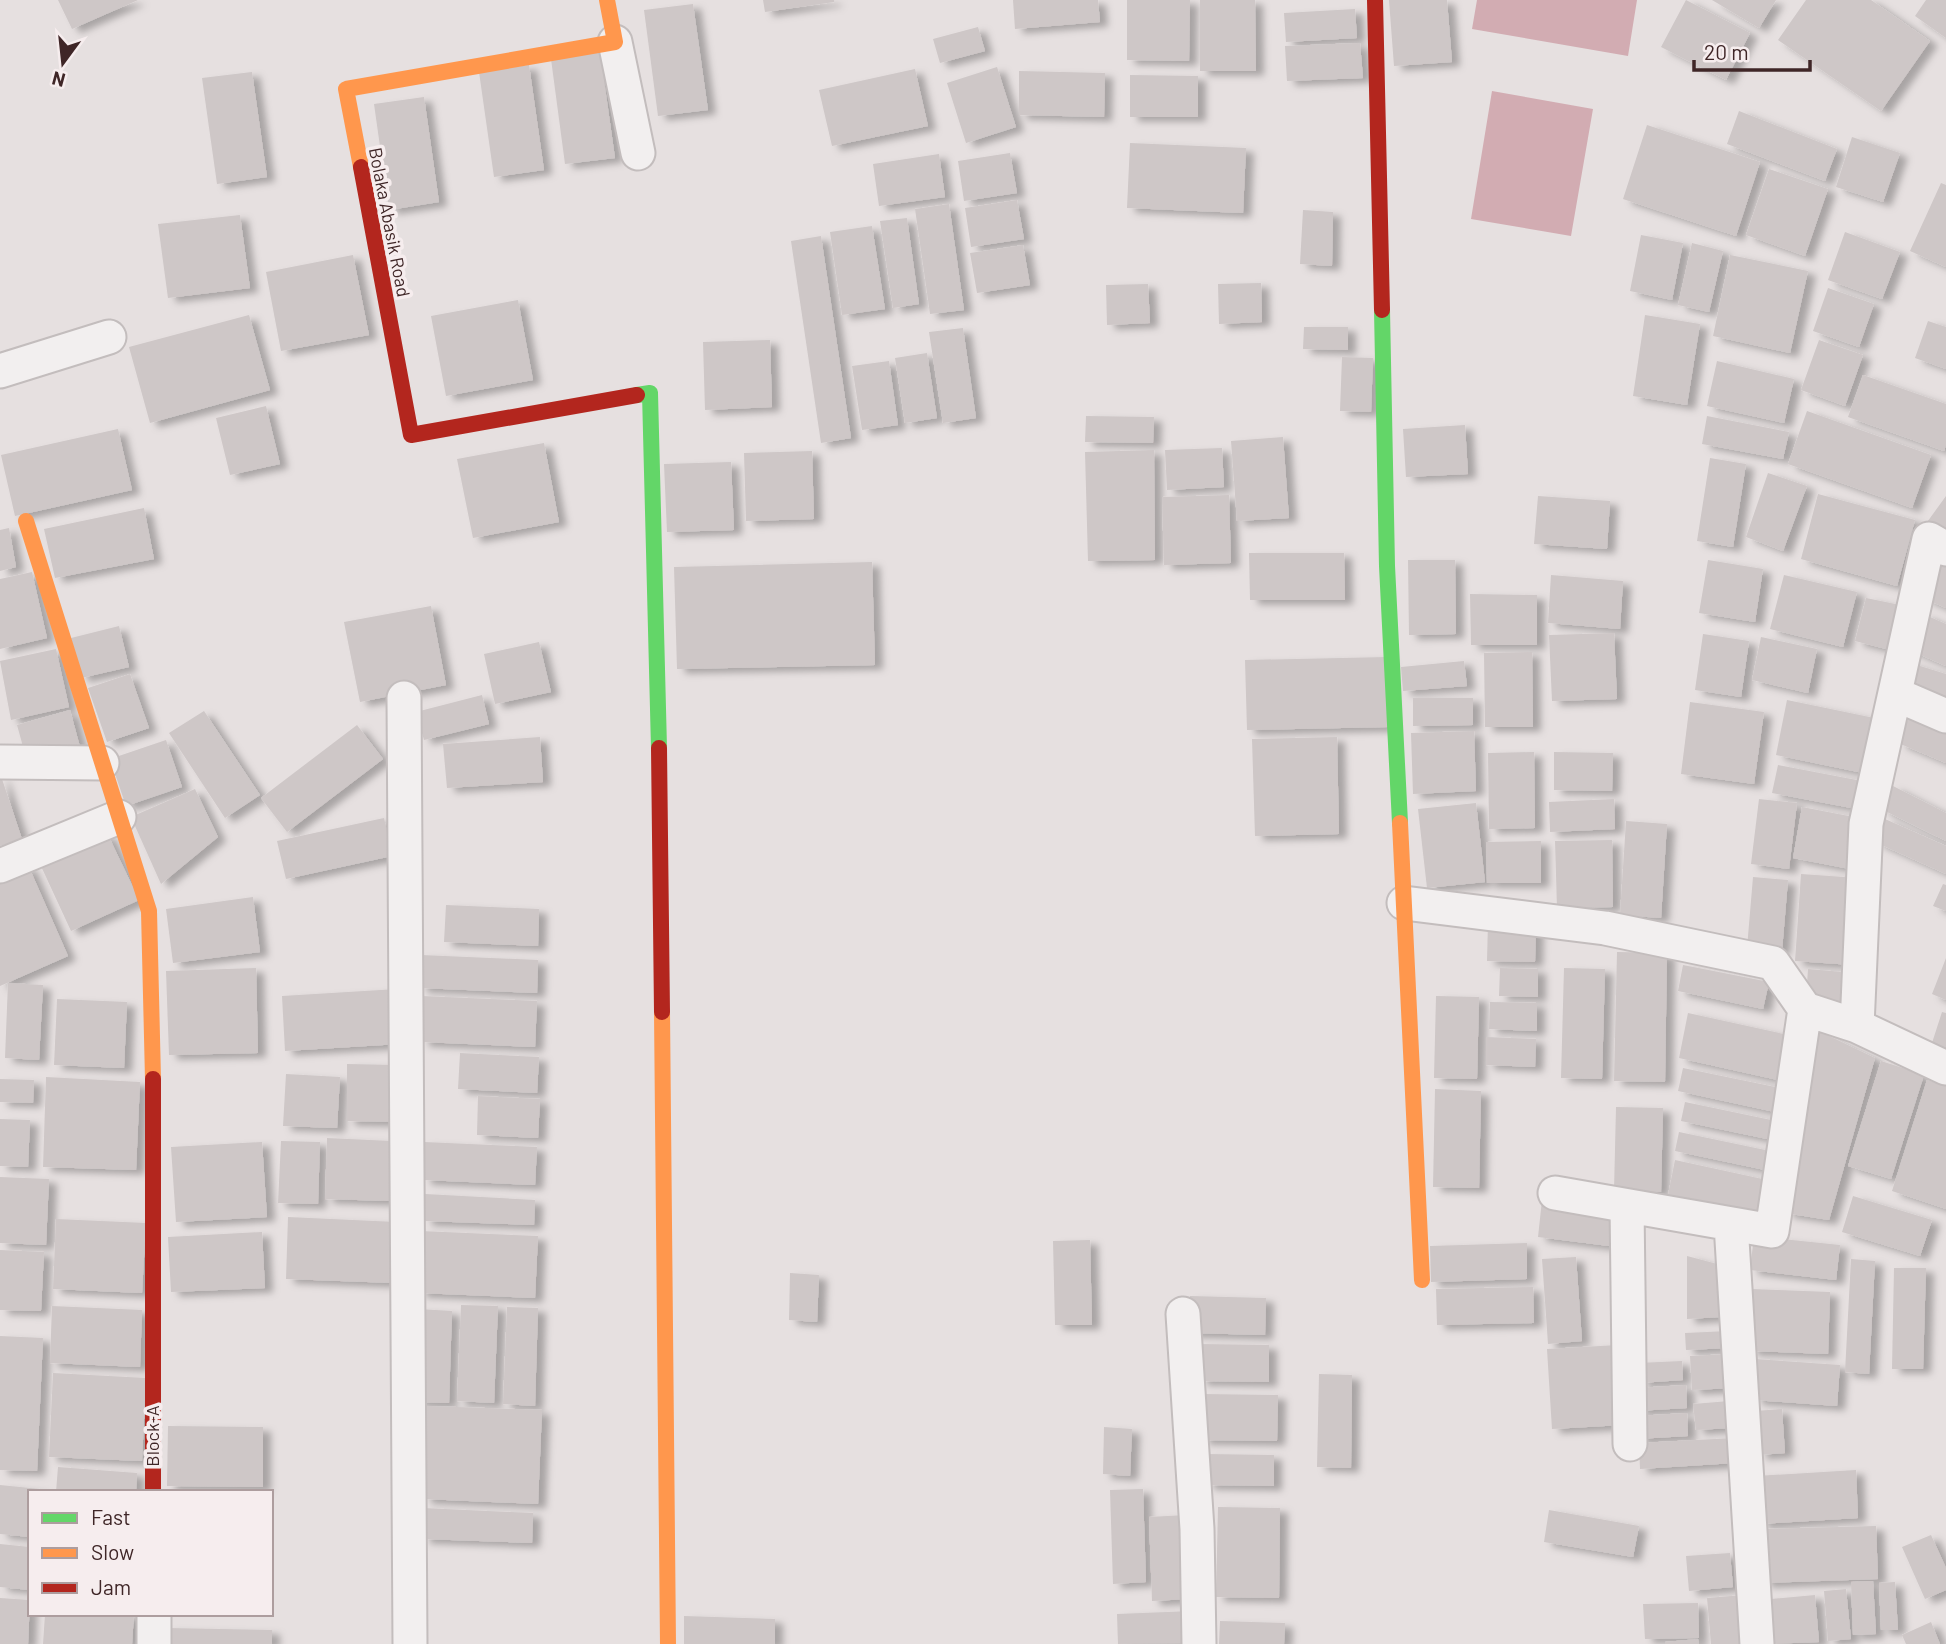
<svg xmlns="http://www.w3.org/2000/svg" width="1946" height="1644" viewBox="0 0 1946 1644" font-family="Barlow,sans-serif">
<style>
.water{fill:#d2acb2}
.building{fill:#cec7c7;filter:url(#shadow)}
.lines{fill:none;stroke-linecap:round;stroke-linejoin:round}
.street-casing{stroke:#c3bdbd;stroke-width:37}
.street{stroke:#f2efef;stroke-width:33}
.fast{stroke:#63d668;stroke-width:16}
.slow{stroke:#ff974d;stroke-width:16}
.jam{stroke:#b3261e;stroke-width:16}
.labels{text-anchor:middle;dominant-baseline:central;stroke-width:7;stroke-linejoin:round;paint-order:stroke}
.street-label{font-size:18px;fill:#3f2627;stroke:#f6edee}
</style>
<defs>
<filter id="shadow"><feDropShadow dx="8" dy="4.5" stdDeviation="3.5" flood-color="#0004"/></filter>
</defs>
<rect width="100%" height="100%" fill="#e6e0e0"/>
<path class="water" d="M1477 0H1637L1628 56 1472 29Z
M1492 91 1593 109 1571 236 1471 219Z"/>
<path class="building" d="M58 0H138L72 29Z
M763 0H834V2L765 12Z
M1013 0H1098L1100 22 1015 29Z
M1127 0H1190L1189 61 1127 60Z
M1200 0H1255L1256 71H1200Z
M1389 0H1447L1452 62 1394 66Z
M1686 0 1750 33 1726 80 1661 47Z
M1712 0H1776L1759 28Z
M1806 0H1871L1930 41 1881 111 1778 40Z
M1926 0H1946V38L1915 16Z
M693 4 708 110 658 116 644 10Z
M1355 9 1357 38 1286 42 1284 13Z
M978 27 985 51 940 63 933 39Z
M1360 43 1363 78 1287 81 1285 46Z
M600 52 615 158 565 164 551 59Z
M529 65 544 170 494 177 479 72Z
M997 67 1016 127 966 143 947 83Z
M915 69 928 126 832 146 819 90Z
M1019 71 1105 73 1104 117 1019 115Z
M252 72 267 177 217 184 202 78Z
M1130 75 1198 76V117H1130Z
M424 97 439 202 389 210 374 104Z
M1739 111 1837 149 1825 181 1727 144Z
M1647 125 1760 162 1736 236 1623 199Z
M1852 137 1900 153 1883 202 1836 187Z
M1130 143 1246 148 1243 213 1127 208Z
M1010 153 1017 193 964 201 958 161Z
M939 154 945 197 879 206 873 164Z
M1769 169 1828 189 1805 256 1746 235Z
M1941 183 1946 185V267L1910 251Z
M1017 200 1024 239 971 247 965 208Z
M949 204 964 310 930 314 915 209Z
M1303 210 1333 212 1332 266 1300 264Z
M240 215 250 288 168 298 158 224Z
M907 218 919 304 893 308 880 221Z
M872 226 885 309 842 315 830 232Z
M1845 232 1900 252 1882 299 1828 280Z
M1641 235 1683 243 1672 300 1630 291Z
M821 236 851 438 821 443 791 241Z
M1692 243 1723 251 1709 312 1678 305Z
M1023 245 1030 285 977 293 970 253Z
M353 255 369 335 281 351 266 272Z
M1730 255 1808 271 1790 353 1713 336Z
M1261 283 1262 322 1219 324 1218 284Z
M1148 284 1150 323 1107 325 1106 285Z
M1828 288 1874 304 1859 347 1813 331Z
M518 300 533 380 446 396 431 316Z
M249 315 270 390 150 423 129 347Z
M1645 315 1700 324 1687 405 1633 396Z
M1928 321 1946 327V369L1915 358Z
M1304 327H1348V350L1303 349Z
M963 328 976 418 943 423 929 332Z
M770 340 772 407 705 410 703 342Z
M1819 340 1863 355 1845 406 1801 390Z
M927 353 937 418 905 423 895 358Z
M1342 357 1373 358 1371 412 1340 411Z
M889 361 898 425 862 430 852 366Z
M1717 361 1794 379 1784 423 1707 406Z
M1863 375 1946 404V445L1944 451 1848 417Z
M266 406 280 464 230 475 216 418Z
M1807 411 1931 455 1912 508 1788 464Z
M1086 416 1154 417 1153 443 1085 442Z
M1707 416 1789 432 1783 459 1702 444Z
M1465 425 1468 474 1406 477 1403 429Z
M118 429 132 490 15 516 1 455Z
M1283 437 1289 518 1237 521 1231 441Z
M544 443 559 522 473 538 457 459Z
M1222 448 1224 487 1167 490 1165 450Z
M1154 450 1155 560 1088 561 1085 452Z
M812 451 814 519 746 521 744 453Z
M1710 458 1746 464 1733 547 1697 541Z
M731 462 734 530 667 532 664 464Z
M1768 473 1807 486 1783 551 1746 537Z
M1818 494 1915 520 1897 586 1801 559Z
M1229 495 1231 563 1164 565 1162 497Z
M1538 496 1610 501 1607 549 1534 544Z
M1946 496V540L1925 525Z
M144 508 154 559 55 578 44 529Z
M9 528 16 567 0 571V530Z
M1249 553H1344L1345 600H1250Z
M1408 560H1455L1456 634 1409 635Z
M1708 560 1763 569 1755 622 1699 613Z
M872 562 875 665 677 669 674 567Z
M1938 562 1946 565V608L1923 598Z
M32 572 47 638 0 649V579Z
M1551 575 1623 581 1620 629 1548 623Z
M1784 575 1857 592 1843 647 1770 629Z
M1470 594 1537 595V645H1471Z
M1866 598 1905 606 1894 651 1855 641Z
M431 606 446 685 360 702 344 622Z
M1923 614 1946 624V666L1907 649Z
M119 626 129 667 81 678 71 638Z
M1614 633 1617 699 1552 701 1549 635Z
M1703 634 1749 641 1741 697 1695 690Z
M1761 637 1817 649 1808 693 1752 680Z
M539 642 551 692 495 704 484 654Z
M56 649 69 707 11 720 0 661Z
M1532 652 1533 727H1485L1484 653Z
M1387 657 1388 727 1247 730 1245 660Z
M1464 661 1467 686 1403 691 1401 667Z
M1907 662 1946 674V698L1899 687Z
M130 674 149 728 107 742 88 688Z
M482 695 489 724 424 740 416 712Z
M1413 698H1473V725L1413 726Z
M1787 700 1879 719 1868 774 1776 755Z
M1690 702 1764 712 1754 784 1681 774Z
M1913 708 1946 721V763L1898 743Z
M70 710 80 747 27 761 17 725Z
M204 711 260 795 225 818 169 733Z
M357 725 383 759 287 832 261 798Z
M1474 731 1476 791 1413 794 1411 733Z
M540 737 543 782 447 788 443 744Z
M1337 737 1339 834 1255 836 1252 739Z
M166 740 182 787 126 806 110 759Z
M1534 752 1535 828 1489 829 1488 753Z
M1554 752 1613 753 1612 791 1554 790Z
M1778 765 1867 782 1862 810 1772 793Z
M0 773 22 839 0 846Z
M1893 786 1946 813V841L1881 809Z
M195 789 218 837 161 884 131 817Z
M1614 799 1615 829 1550 832 1549 802Z
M1759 799 1797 803 1789 869 1751 864Z
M1476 803 1485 882 1427 888 1418 809Z
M1802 807 1864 819 1855 870 1793 858Z
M384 818 392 856 286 879 277 841Z
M1885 819 1946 846V874L1875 842Z
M1626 821 1667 824 1661 918 1620 915Z
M107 833 139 900 71 931 40 864Z
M1612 840 1613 907 1557 908 1555 841Z
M1541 841V883H1487L1486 842Z
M28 865 68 956 0 986V877Z
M1801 874 1858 878 1852 965 1795 961Z
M1753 877 1788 880 1782 951 1747 948Z
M1943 884 1946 885V911L1933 906Z
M253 897 260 952 173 963 166 909Z
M446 905 539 909 538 946 444 942Z
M1488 922 1536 923 1535 962 1487 961Z
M1617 952 1667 953 1665 1082 1614 1081Z
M421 955 538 960 537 993 419 988Z
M1946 958V1000L1932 994Z
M1683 965 1769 982 1763 1009 1678 991Z
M256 968 258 1053 169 1055 166 971Z
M1500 968 1538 969V997L1499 996Z
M1564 968 1605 969 1602 1079 1561 1078Z
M1808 969 1854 973 1851 1003 1806 999Z
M8 983 43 985 39 1060 5 1058Z
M397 989 400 1044 285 1051 282 996Z
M422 996 537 1001 535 1047 421 1042Z
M1436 996 1479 997 1477 1079 1434 1078Z
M57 999 127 1002 124 1068 54 1065Z
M1490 1002 1537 1003V1031L1489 1029Z
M1942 1012 1946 1013V1051L1931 1046Z
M1688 1013 1788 1035 1778 1080 1679 1058Z
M1810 1027 1875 1058 1829 1220 1785 1213Z
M1486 1037 1536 1039 1535 1067 1486 1065Z
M460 1053 539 1057 537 1093 458 1089Z
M1881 1061 1924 1075 1891 1179 1848 1166Z
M347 1064 396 1065V1122L347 1121Z
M1683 1068 1780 1088 1775 1112 1678 1091Z
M286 1074 340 1077 337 1128 283 1126Z
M46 1077 140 1082 136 1170 43 1167Z
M0 1079 34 1080 33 1103 0 1102Z
M1927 1080 1946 1086V1209L1892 1191Z
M1435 1089 1481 1091 1479 1188 1433 1187Z
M478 1096 540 1099 538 1138 477 1135Z
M1685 1102 1776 1121 1772 1140 1681 1121Z
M1616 1107 1663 1108 1661 1192 1614 1191Z
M0 1119 30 1120 28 1167 0 1166Z
M1679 1132 1770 1151 1765 1170 1675 1151Z
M327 1138 391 1141 389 1201 325 1199Z
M281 1141 320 1142 318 1204 278 1203Z
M262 1142 267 1217 176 1222 171 1147Z
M424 1142 537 1147 535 1185 423 1180Z
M1675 1160 1767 1180 1759 1215 1668 1195Z
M0 1177 49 1179 46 1245 0 1243Z
M425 1194 535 1200 534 1225 424 1221Z
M1853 1196 1932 1220 1920 1256 1842 1232Z
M1542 1200 1621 1210 1617 1247 1538 1237Z
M288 1217 396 1222 394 1283 286 1279Z
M56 1219 146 1223 142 1293 53 1289Z
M420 1231 538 1236 535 1298 418 1293Z
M262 1232 265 1288 171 1292 168 1237Z
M1754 1236 1840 1245 1836 1280 1750 1270Z
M1090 1240 1092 1325H1055L1053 1241Z
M1527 1243V1279L1431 1282 1430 1246Z
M0 1250 44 1252 41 1311 0 1310Z
M1687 1256 1721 1265V1317L1687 1319Z
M1576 1257 1582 1341 1548 1344 1542 1259Z
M1851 1259 1875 1261 1869 1374 1845 1372Z
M1894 1268H1926L1923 1369H1892Z
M790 1273 819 1275 817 1322 789 1320Z
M1533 1287 1534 1323 1437 1325 1436 1289Z
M1752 1289 1830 1292 1828 1354 1749 1351Z
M1190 1296 1266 1298 1265 1335 1189 1333Z
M461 1305 498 1306 494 1403 457 1401Z
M52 1306 142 1310 140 1367 50 1363Z
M507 1307 538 1308 535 1406 503 1404Z
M418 1309 452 1311 449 1403 415 1402Z
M1728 1331 1729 1348 1686 1350 1685 1333Z
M0 1336 43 1338 37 1471 0 1470Z
M1199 1344 1269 1345V1382L1199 1381Z
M1618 1345 1623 1425 1552 1429 1547 1349Z
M1731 1354 1734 1388 1692 1390 1690 1356Z
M1756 1359 1840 1365 1837 1406 1754 1400Z
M1682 1361 1683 1380 1640 1383 1638 1363Z
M53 1373 146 1378 142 1461 49 1457Z
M1319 1374 1352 1375 1351 1468 1317 1467Z
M1686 1385 1687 1408 1637 1411 1636 1388Z
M1202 1394 1278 1395 1277 1441 1201 1440Z
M1729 1401 1731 1428 1696 1430 1693 1404Z
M427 1406 542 1410 538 1504 423 1499Z
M1782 1409 1785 1453 1759 1455 1755 1411Z
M1687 1413 1688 1436 1637 1439 1636 1416Z
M168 1426 263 1427V1487L167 1486Z
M1104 1427 1132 1429 1130 1476 1103 1474Z
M1734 1438 1735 1463 1640 1469 1639 1443Z
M1206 1454 1274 1455V1486L1206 1485Z
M58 1467 137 1473 136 1492H56Z
M1856 1470 1858 1518 1760 1524 1756 1476Z
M0 1485 40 1489V1492H30V1537L0 1534Z
M1143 1489 1146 1582 1113 1584 1110 1490Z
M1218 1507 1280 1508 1279 1598 1216 1597Z
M423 1508 533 1513 532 1543 422 1539Z
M1549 1510 1639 1526 1633 1557 1544 1542Z
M1186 1515 1189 1599 1152 1601 1149 1517Z
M1876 1526 1878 1579 1763 1583 1761 1529Z
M1931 1535 1946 1568V1590L1925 1599 1902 1547Z
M0 1544 30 1547V1590L0 1587Z
M1730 1553 1733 1587 1689 1591 1686 1556Z
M1873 1581 1876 1634 1853 1635 1851 1582Z
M1895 1582 1898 1630H1881L1879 1583Z
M1846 1589 1851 1639 1828 1641 1824 1591Z
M1744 1595 1747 1644H1711L1707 1598Z
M1815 1595 1819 1642 1766 1644 1761 1600Z
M0 1598 30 1600 28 1644H0Z
M1698 1603 1699 1638 1645 1639 1643 1604Z
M1192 1611 1194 1643 1118 1644 1117 1614Z
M45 1614H134L132 1644H43Z
M684 1616 775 1619V1644H684Z
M1220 1621 1285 1623 1284 1644H1219Z
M1931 1622 1940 1644H1906L1902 1635Z
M167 1628 272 1630V1644H166Z
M1698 1639 1699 1644H1665V1642Z"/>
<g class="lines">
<g class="street-casing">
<path id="street" d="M615 42 638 153
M0 371 109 337
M1895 694 1946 716
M404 698 410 1644
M0 762 102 763
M0 866 119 817
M1404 903 1605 928 1773 963 1805 1009 1857 1026 1946 1068
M1857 1026 1866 824 1929 539 1946 549
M1555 1193 1772 1231 1805 1009
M1627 1206 1630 1444
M1731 1224 1757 1644
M1183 1314 1197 1529 1199 1644
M154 1614V1644"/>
</g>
<use href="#street" class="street"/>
<path class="fast" d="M1382 310 1387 566 1400 823
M637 395 650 393 659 748"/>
<path class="slow" d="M361 167 346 89 615 42 607 0
M26 521 149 911 153 1079
M1400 823 1422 1280
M662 1012 668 1644"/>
<path class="jam" d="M1375 0 1382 310
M361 167 411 435 637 395
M659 748 662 1012
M153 1079V1492"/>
</g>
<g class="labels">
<g class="street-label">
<text transform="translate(390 222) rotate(79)">Bolaka Abasik Road</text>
<text transform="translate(152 1436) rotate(-90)">Block-A</text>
</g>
</g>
<rect x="28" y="1490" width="245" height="126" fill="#f6edee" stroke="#ad9d9e" stroke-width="2"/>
<rect x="42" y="1513" width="35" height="10" fill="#63d668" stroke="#ad9d9e" stroke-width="2"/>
<text x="91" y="1525" font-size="21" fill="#3f2627">Fast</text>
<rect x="42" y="1548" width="35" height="10" fill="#ff974d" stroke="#ad9d9e" stroke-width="2"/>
<text x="91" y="1560" font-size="21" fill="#3f2627">Slow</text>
<rect x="42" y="1583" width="35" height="10" fill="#b3261e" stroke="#ad9d9e" stroke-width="2"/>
<text x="91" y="1595" font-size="21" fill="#3f2627">Jam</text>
<g transform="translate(63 63) rotate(195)" stroke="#f6edee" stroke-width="5" paint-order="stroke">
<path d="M0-5L12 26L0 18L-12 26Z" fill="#3f2627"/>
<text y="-10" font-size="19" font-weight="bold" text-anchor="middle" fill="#3f2627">N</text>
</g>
<path d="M1694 60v10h116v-10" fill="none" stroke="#3f2627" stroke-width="3.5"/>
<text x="1704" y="60" font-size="21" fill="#3f2627" stroke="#f6edee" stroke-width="5" paint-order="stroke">20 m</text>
</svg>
